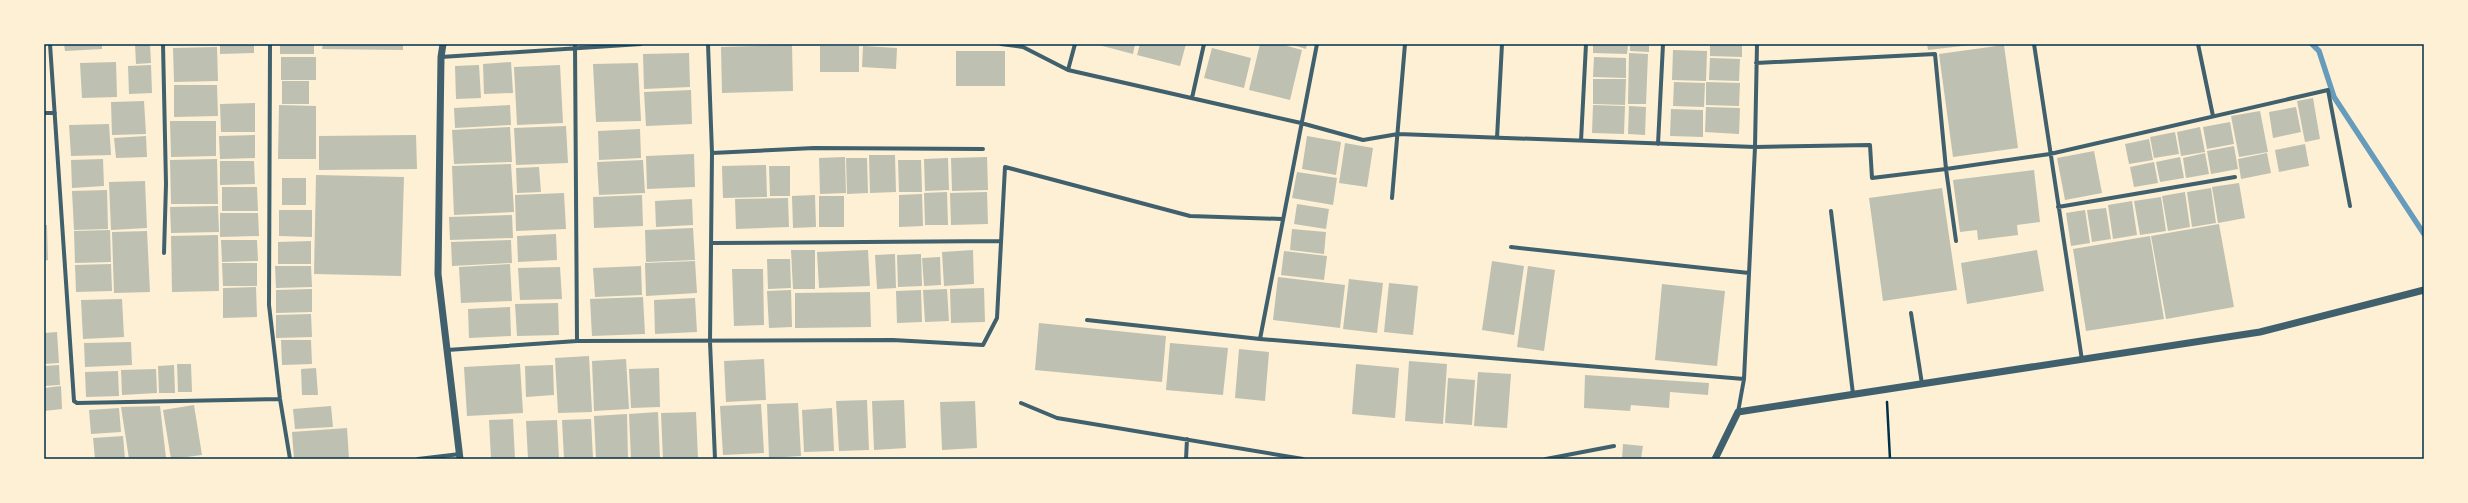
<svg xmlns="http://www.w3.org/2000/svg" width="2468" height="503" viewBox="0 0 2468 503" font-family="Commissioner,sans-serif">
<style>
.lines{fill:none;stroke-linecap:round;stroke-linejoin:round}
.stream{stroke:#669bbc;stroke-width:5.5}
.building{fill:#bec0b2}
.path{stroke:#003049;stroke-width:2.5}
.minor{stroke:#3f606c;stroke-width:4}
.tertiary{stroke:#3f606c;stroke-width:7}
.neatline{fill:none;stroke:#003049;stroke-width:1.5}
</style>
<rect width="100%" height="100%" fill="#fdf0d5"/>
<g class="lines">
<path class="stream" d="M2312 44 2319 51 2334 97 2424 234"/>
</g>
<path class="building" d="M64 44H102V49L65 51Z
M135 44H150L151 63 136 64Z
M220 44H254V53L220 54Z
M280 44H314V54H280Z
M323 44H403V50L322 49Z
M1095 44H1135L1133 54Z
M1140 44H1186L1180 66 1137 55Z
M1260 44H1280L1302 50 1290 100 1249 90Z
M1290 44H1307L1306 49Z
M1593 44H1628L1627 54 1593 53Z
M1630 44H1649V52L1630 51Z
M1710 44 1742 45V57L1710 56Z
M1927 44H1971V45L1928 50Z
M792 45 793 91 722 93 721 47Z
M2004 45 2018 148 1953 157 1939 54Z
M820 46H859V72H820Z
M863 46 897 48 896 69 862 67Z
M217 47 218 81 174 82 173 48Z
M1212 48 1251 58 1244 88 1204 78Z
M1673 50 1707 51 1706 81 1672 80Z
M956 51H1005V86H956Z
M689 53 690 87 644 89 643 54Z
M1629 53 1648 54 1646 104H1628Z
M281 57H316V80H281Z
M1594 57 1626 58V78L1593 77Z
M1710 58 1740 59 1739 81 1709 80Z
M116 62 117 97 82 98 80 63Z
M511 62 513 93 484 94 483 64Z
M638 63 641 121 596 122 593 64Z
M151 65 152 93 129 94 128 66Z
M479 65 481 98 456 99 455 66Z
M560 65 563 123 517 125 514 67Z
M1593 79H1626L1625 105 1593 104Z
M282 81H309V104H282Z
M1674 82 1705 83 1704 107 1673 106Z
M1706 82 1740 83 1739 106 1706 105Z
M174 85H217L218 116 174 117Z
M691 90 692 124 646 126 644 92Z
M2313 98 2320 139 2305 142 2297 101Z
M144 101 146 134 112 135 111 102Z
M255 103V132H221L220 104Z
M279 105 316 106V159H278Z
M510 105 511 125 455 128 454 108Z
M1593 105 1625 106 1624 134 1592 133Z
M1629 106 1646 107 1645 135 1628 134Z
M1706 107 1740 108 1739 134 1705 132Z
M2296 107 2301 132 2273 138 2269 112Z
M1671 109 1703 110V137L1670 136Z
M2260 111 2268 152 2239 157 2231 116Z
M170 121H216V156L171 157Z
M2230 122 2234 144 2207 149 2203 127Z
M109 124 111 155 71 156 69 125Z
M566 126 568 163 516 165 514 128Z
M510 127 512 162 454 164 452 130Z
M2200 127 2205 152 2181 156 2177 132Z
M640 129 641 158 599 160 598 131Z
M2175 132 2179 154 2154 158 2150 137Z
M255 135V158L220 159 219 136Z
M416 135 417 169 319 170V136Z
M146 136 147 157 116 158 114 138Z
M1307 136 1341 142 1336 175 1302 169Z
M2149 139 2153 160 2129 164 2125 144Z
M1345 143 1373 148 1367 187 1339 183Z
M2305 144 2309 166 2279 172 2275 150Z
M2234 146 2238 169 2211 174 2207 151Z
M2094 151 2102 193 2065 200 2057 158Z
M2205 153 2209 174 2186 178 2183 158Z
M2267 153 2271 173 2241 179 2238 159Z
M694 154 695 187 647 189 646 156Z
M869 155H895L896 192 870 193Z
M845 157 846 193 820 194 819 158Z
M987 157 988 190 952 191 951 158Z
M2180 157 2184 178 2160 182 2156 162Z
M846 158H867L868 193 847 194Z
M948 158 949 190 925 191 924 159Z
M103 159 104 186 72 188 71 160Z
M217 159 218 204H171L170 160Z
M643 160 645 193 599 195 597 162Z
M898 160H921L922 192H899Z
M220 161H254L255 184 220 185Z
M2154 162 2158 183 2134 187 2130 167Z
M511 164 514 212 454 215 452 166Z
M766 165 767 197 723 198 722 166Z
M769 166H790V196H770Z
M539 167 541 192 517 193 516 168Z
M2034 170 2040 222 2017 225 2018 235 1978 240 1977 230 1960 232 1953 180Z
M1297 172 1337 178 1333 205 1292 198Z
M316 175 404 177 401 276 314 274Z
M282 178H306V205H282Z
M145 181 147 228 111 230 109 182Z
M2239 183 2245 218 2218 223 2212 187Z
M222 187H257L258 211H222Z
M1942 188 1957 290 1883 301 1869 198Z
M2211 188 2216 223 2192 227 2187 192Z
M107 190 108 229 74 230 72 191Z
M947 192 948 225H925L924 193Z
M987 192 988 224 951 225 950 193Z
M2185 192 2190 227 2168 231 2162 196Z
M564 193 566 229 516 231 515 195Z
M922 194 923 226 899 227V195Z
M642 195 643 226 594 228 593 197Z
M815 195 816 227 793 228 792 196Z
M819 196H844V227H819Z
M2161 197 2166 231 2140 235 2134 201Z
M788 198 789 227 736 229 735 199Z
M692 199 693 225 656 227 655 201Z
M2132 201 2137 235 2113 239 2108 205Z
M1297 204 1329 209 1326 229 1294 224Z
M218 206 219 232 171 233 170 207Z
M2106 208 2111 239 2092 242 2087 210Z
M279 210H312V237L279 236Z
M2085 210 2090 243 2071 246 2066 213Z
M220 213H258L259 236 220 237Z
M512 215 513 238 450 240 449 217Z
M2219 224 2234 307 2166 319 2151 236Z
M44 225H47L48 260 44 261Z
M693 228 695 260 646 262 645 230Z
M1292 229 1326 232 1324 254 1290 250Z
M110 230 111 262 75 263 74 231Z
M147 231 150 292 114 293 112 232Z
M556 234 557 260 518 262 517 236Z
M218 235 219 291 172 292 171 236Z
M2150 236 2164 319 2086 331 2073 249Z
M221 240H257L258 261 222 262Z
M511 240 512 263 452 266 451 242Z
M311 241V264H278V242Z
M791 250H815V289H793Z
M868 250 870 286 819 288 817 252Z
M973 250 974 284 944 286 942 252Z
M2037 250 2044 291 1967 304 1961 263Z
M1284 251 1327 256 1324 280 1281 275Z
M895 254 896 288 877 289 875 255Z
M921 254 922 286 898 287 897 255Z
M940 257 941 285 924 286 922 258Z
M767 259H790L791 288 768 289Z
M695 261 697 293 646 296 645 263Z
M1492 261 1524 266 1514 335 1482 330Z
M222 263H257V286H223Z
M111 264 112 291 76 292 75 265Z
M510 264 512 301 461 303 459 267Z
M275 266H311L312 287 276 288Z
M641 266 642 295 595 297 593 268Z
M1528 266 1555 270 1544 351 1517 347Z
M560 267 562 299 520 300 518 268Z
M732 269H763L764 325 734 326Z
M1278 277 1345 285 1340 328 1273 320Z
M1349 279 1383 283 1377 333 1343 329Z
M1389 283 1418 286 1413 335 1384 332Z
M1662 284 1725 291 1717 366 1655 360Z
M256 287 257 317 223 318V288Z
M984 288 985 322 951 323 950 289Z
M312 289V312L276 313V290Z
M947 289 949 321 925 322 923 290Z
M791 290 792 327 769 328 767 291Z
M921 290 922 322 897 323 896 291Z
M870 292 871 327 795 328V293Z
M643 297 645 334 592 336 590 299Z
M695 298 697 332 655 334 654 300Z
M122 299 124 337 83 339 81 300Z
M558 303 559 335 517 336 515 304Z
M510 307 511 336 469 338 468 309Z
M311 314 312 337 276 338V315Z
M1039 323 1166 336 1162 382 1035 370Z
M57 332 59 363 44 364V333Z
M281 340H311L312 364 282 365Z
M131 342 132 365 85 367 84 343Z
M1170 343 1228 348 1223 395 1166 390Z
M1239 349 1269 352 1265 401 1235 398Z
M589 356 592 412 558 413 555 358Z
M626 359 629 409 594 411 592 361Z
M764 359 766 400 726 402 724 361Z
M1409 361 1447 364 1443 424 1405 421Z
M177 364H191L192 392H178Z
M520 364 523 413 467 416 464 367Z
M1356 364 1399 368 1395 418 1352 414Z
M59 365 60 385 44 386V366Z
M174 365 175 393H159L158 366Z
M553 365 554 395 526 397 525 366Z
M316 368 318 395H302L301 369Z
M659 368 660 407 631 408 629 369Z
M156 369 157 393 122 395 121 370Z
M118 371 119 396 86 397 85 372Z
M1478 372 1511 374 1507 428 1474 426Z
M1585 375 1709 383 1708 395 1670 392 1669 408 1631 405 1630 411 1584 408Z
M1448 378 1475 380 1472 425 1445 423Z
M61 386 62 409 44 411V388Z
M867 400 869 450 839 451 836 401Z
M904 400 906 448 874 450 872 401Z
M975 401 977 448 942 450 940 402Z
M798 403 801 456 769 458 767 404Z
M761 404 764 453 723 455 720 406Z
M194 405 202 455 171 459 163 410Z
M160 406 166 458 129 459 121 407Z
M331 406 333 427 295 429 293 409Z
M119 408 121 432 91 434 89 410Z
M832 408 834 451 804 452 802 410Z
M658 412 660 459H631L629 414Z
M696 412 698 459H663L661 413Z
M627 414 628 459H596L594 416Z
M513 419 515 459H491L489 420Z
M591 419 593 459H564L562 420Z
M557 420 559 459H528L526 421Z
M347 428 349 459H294L292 432Z
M123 436 125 459H95L93 438Z
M1623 444 1643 446 1641 459H1622Z"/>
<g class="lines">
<path class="path" d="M1887 402 1890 459"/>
<path class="minor" d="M50 44 74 401 77 403 280 399
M163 44 166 184 164 253
M270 44 269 305 280 399 290 459
M575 44 577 341
M708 44 712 153 710 342 715 459
M1001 44 1023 47 1068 70 1301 123 1363 140 1398 134 1755 147 1870 145 1872 178 1946 169 2050 154 2328 90 2350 206
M2034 44 2082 360
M2198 44 2213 116
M441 57 641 44
M1756 63 1935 54 1946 169 1956 241
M1068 70 1075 44
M1192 98 1204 44
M44 113H55
M1497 138 1502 44
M1581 141 1586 44
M1658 144 1663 44
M712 153 814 148 983 149
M1392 198 1405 44
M2058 207 2235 177
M1831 211 1853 394
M713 243 1001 241
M1511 247 1749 273
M1911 313 1922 384
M1087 320 1260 339 1744 379
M1260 339 1317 44
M447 350 577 341 893 340 983 345 997 318 1005 167 1190 216 1282 219
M1021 403 1057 418 1303 459
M1738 412 1744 379 1755 147 1757 44
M418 459 460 454
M1186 459 1187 439
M1546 459 1614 446"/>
<path class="tertiary" d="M443 44 441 57 438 274 460 459
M1715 459 1738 412 2260 332 2424 290"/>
</g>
<rect width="2468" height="503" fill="none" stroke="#fdf0d5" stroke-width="90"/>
<rect x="45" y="45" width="2378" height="413" class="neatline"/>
</svg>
